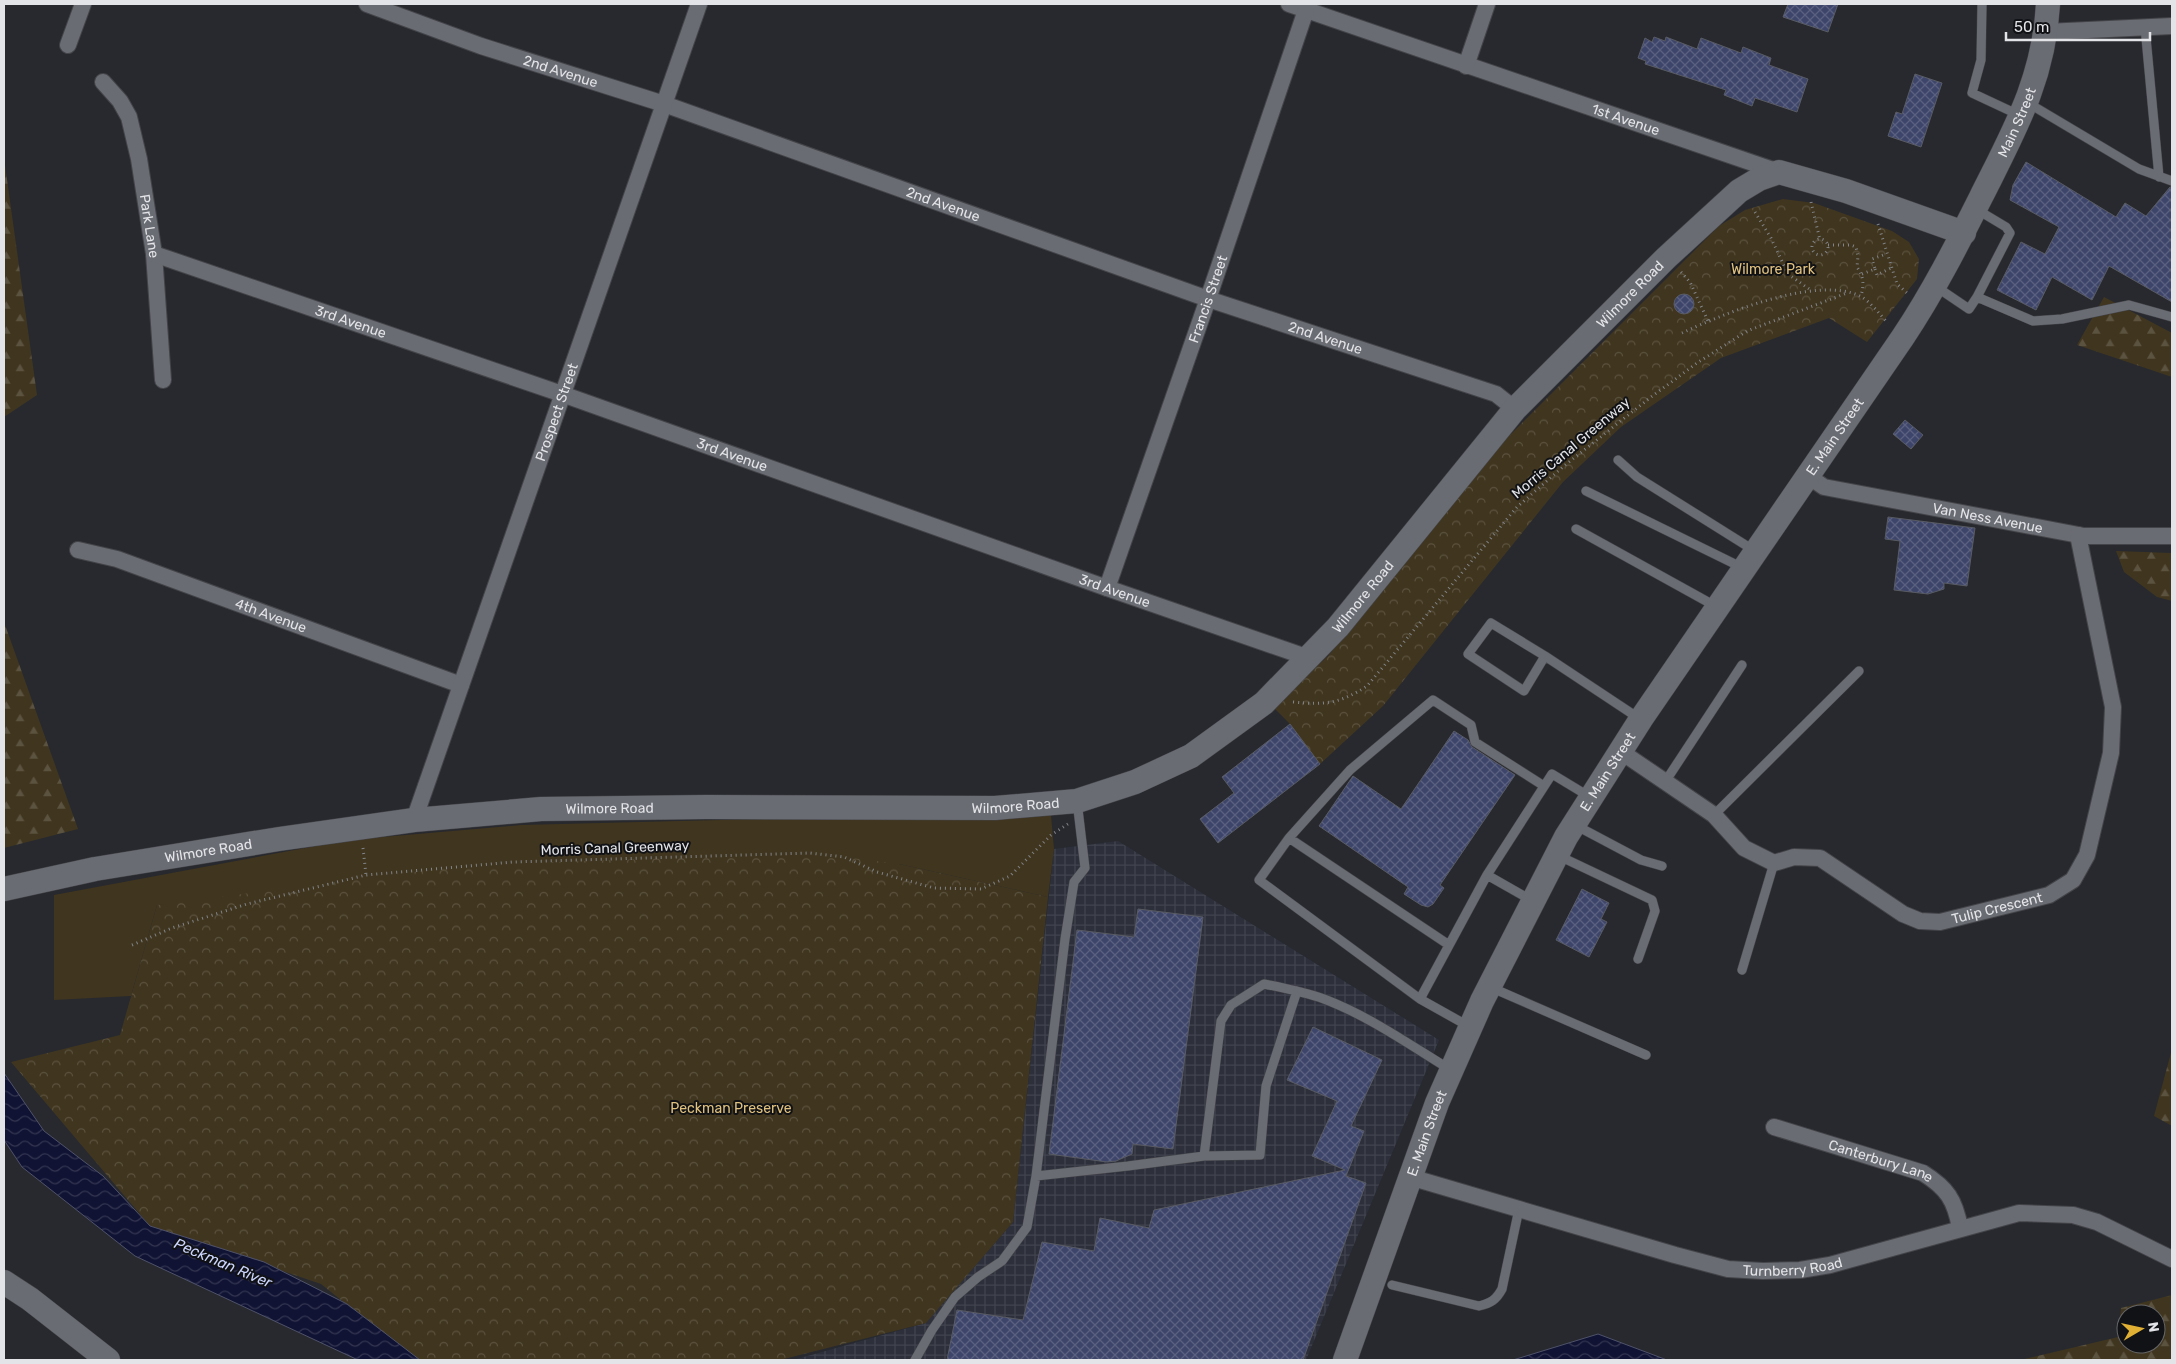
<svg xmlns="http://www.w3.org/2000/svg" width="2176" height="1364" viewBox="0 0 2176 1364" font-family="Rubik,sans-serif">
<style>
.industrial{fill:url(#industrial-grid)}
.grass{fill:#40351e}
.forest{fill:url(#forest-firs);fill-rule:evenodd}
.park{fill:url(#park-crowns)}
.water{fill:url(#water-waves);stroke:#4f5269}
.building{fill:url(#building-cross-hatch);stroke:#595b63}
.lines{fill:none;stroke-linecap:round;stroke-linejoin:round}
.lane-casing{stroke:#434449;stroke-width:10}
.street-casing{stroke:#434449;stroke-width:18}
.secondary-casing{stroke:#434449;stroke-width:25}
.path{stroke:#828489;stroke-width:3;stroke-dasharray:1 4;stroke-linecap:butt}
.lane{stroke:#6a6c73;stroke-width:9}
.street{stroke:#6a6c73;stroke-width:16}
.secondary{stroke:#6a6c73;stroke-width:24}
.labels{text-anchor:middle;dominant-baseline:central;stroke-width:4;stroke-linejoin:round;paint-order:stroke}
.street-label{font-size:14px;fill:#e3e4e8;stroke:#111215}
.park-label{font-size:14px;fill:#e0c17e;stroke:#111215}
.water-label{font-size:15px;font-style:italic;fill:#cdd6fe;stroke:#111215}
</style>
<defs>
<pattern id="industrial-grid" width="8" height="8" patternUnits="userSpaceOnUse" patternTransform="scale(1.25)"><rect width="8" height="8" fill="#2d2f3b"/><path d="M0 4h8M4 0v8" fill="none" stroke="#41434e"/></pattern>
<pattern id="forest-firs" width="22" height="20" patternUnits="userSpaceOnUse" patternTransform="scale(1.25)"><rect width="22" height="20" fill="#40351e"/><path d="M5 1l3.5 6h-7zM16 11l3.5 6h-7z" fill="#5b523f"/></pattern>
<pattern id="park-crowns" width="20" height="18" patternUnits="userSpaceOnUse" patternTransform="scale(1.25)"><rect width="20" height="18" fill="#40351e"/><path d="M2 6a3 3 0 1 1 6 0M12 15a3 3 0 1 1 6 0" fill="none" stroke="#5b523f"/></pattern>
<pattern id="water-waves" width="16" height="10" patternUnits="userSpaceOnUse" patternTransform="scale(1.25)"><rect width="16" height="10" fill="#101333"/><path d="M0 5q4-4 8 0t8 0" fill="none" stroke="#333551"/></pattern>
<pattern id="building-cross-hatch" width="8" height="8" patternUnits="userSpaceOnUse" patternTransform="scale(1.25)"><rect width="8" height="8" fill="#3e456a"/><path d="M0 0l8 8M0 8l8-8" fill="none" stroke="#5a607f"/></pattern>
</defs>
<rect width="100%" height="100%" fill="#27292f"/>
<path class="industrial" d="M1118 841 1439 1040 1306 1360H793L926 1323 1013 1222 1054 849Z"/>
<path class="grass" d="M1051 815 1054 849 1048 897 899 864 157 905 131 996 54 1000V895L348 840 521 825 759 819Z"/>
<path class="forest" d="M4 158 37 395 4 417V157Z
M2104 297 2172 333V377L2077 345Z
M2116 551 2172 553V601L2157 597 2124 572Z
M4 622 78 829 4 848Z
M2172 1049V1126L2154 1116Z
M2172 1295V1360H2020L2118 1337 2121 1308ZM2126 1314H2156V1344H2126Z"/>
<path class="park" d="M1783 199 1814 203 1892 231 1909 242 1919 259 1917 279 1867 342 1829 318 1721 358 1621 427 1563 482 1383 706 1320 764 1290 724 1273 707 1328 656 1503 442 1719 226 1745 210Z
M759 855 844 857 899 864 1048 897 1013 1222 926 1323 780 1360H416L321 1284 150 1226 11 1062 120 1035 157 905 468 865Z"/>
<path class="water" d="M4 1073 44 1131 103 1176 150 1226 264 1262 347 1304 420 1360H358L135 1256 22 1167 4 1140Z
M1598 1334 1667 1360H1513Z"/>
<path class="building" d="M1788 4H1838L1828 32 1783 17Z
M1654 37 1665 41 1666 37 1697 49 1701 38 1741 53 1743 47 1771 58 1769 65 1808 79 1797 112 1755 98 1752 106 1724 95 1726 90 1645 64 1646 61 1638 58 1645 38 1652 42Z
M1915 74 1942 83 1921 147 1888 136 1896 112 1902 114Z
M2026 162 2116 217 2125 203 2146 216 2170 187H2172V302L2109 266 2092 300 2052 277 2036 310 1997 290 2021 242 2045 254 2059 227 2010 200 2013 185Z
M1674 304a10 10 0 1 1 20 0a10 10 0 1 1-20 0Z
M1905 420 1923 435 1911 449 1893 434Z
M1888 517 1975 528 1967 586 1944 583V589L1928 594 1894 590 1900 541 1885 539Z
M1290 724 1320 764 1218 843 1200 819 1234 793 1222 777Z
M1454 731 1468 740 1472 747 1515 775 1440 885 1444 888 1433 904 1428 907 1421 905 1404 894 1408 887 1319 826 1353 776 1401 809Z
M1582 889 1609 903 1601 919 1607 922 1589 957 1556 940Z
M1138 909 1203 917 1173 1149 1133 1144 1132 1154 1116 1161 1107 1162 1049 1154 1077 930 1134 937Z
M1313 1027 1382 1060 1351 1126 1364 1131 1346 1176 1366 1183 1303 1360H947L957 1310 1023 1320 1042 1242 1094 1251 1100 1218 1149 1228 1154 1210 1345 1170 1312 1156 1337 1101 1287 1080Z"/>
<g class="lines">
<g class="lane-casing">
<path id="lane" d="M1982 4 1981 60 1972 93 2019 115
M2145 27 2159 177
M2028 103 2139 169 2172 181
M1976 209 2006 227 2010 233 1977 297
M1935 286 1969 309 1977 297 2033 321 2062 319 2129 305 2172 317
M1618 460 1637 477 1755 551
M1586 491 1743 568
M1576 529 1717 607
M1545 656 1524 691 1468 654 1491 623 1545 656 1640 719
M1665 782 1742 665
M1077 801 1085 868 1074 882 1065 939 1036 1176 1128 1166 1204 1156 1221 1021 1231 1005 1264 984C1284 988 1304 992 1324 999 1369 1016 1410 1045 1451 1070
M1714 815 1859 671
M1575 825 1641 860 1662 866
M1289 838 1449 945
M1557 855 1652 900 1655 911 1638 959
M1487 875 1552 774 1590 797
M1742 970 1774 863
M1490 987 1646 1055
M1420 999 1259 880 1289 838 1350 770 1433 700 1471 725 1475 742 1544 786
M1470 1027 1420 999 1487 875 1531 900
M1204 1156 1260 1155 1266 1086 1297 991
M1392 1285 1479 1306C1491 1303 1496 1300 1502 1289L1519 1209
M915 1360 932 1330 955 1297 978 1277 1002 1261 1027 1227 1036 1176"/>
</g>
<g class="street-casing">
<g id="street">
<path id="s1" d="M367 4 481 46 664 104 1208 299 1496 394 1515 409"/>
<path id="s2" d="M1289 4 1779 172"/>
<path d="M2046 32 2172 26"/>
<path d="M68 45 83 4"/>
<path d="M1466 66 1487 4"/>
<path id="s3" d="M103 82 120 101 129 117 139 159 154 254 163 380"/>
<path id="s4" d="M154 254 562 394 1107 588 1309 658"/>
<path id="s5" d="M1808 476 1824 487 2084 536H2172"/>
<path id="s6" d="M78 550 117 559 461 685"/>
<path id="s7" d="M1107 588 1208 299 1306 10"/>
<path id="s8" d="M1620 751 1714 815 1744 848 1774 863 1794 857 1820 858 1903 914 1920 921 1940 922 2049 895 2073 880 2087 855 2111 753 2113 707 2078 535"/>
<path id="s9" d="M414 820 699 4"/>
<path id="s10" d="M1774 1127 1923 1173C1947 1188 1955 1200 1960 1228"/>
<path id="s11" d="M1410 1177 1675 1255 1728 1269 1763 1271 1800 1270 1830 1265 2019 1213 2073 1215 2097 1222 2172 1259"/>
</g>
</g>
<g class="secondary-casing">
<g id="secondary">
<path id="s12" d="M4 889 95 869 279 839 414 820 541 809 706 807 995 808 1077 801 1135 782 1191 756 1264 703 1338 627 1515 409 1666 258 1739 191 1759 179 1779 172 1846 191 1964 233"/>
<path d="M4 1282 30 1299 108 1360"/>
<path id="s13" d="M1345 1360 1437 1103 1482 1001 1566 837 1641 719 1903 337C1933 292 1957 245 1981 197 2014 131 2044 79 2048 4"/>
</g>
</g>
<path class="path" d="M1811 202 1820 240
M1755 212 1771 238 1788 274 1812 291
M1878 224 1897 284 1907 293
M1812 247a8 8 0 1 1 16 0a8 8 0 1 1-16 0Z
M1828 245H1851L1856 247 1858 256 1857 267C1864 277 1864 285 1861 296
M1875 269 1877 275 1891 268
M1681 272 1690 282 1708 321
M1862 274 1875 269 1872 259 1886 254
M1682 333C1723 314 1816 275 1860 296 1870 301 1880 315 1888 323
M1293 702C1325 705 1339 704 1367 686L1517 507 1564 466 1651 397 1697 363 1747 331 1847 293
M363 848 366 875
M132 945 172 928 247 904 366 875 513 862 810 853 844 857 877 872 934 888 981 889 1010 876 1051 835 1068 824"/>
<use href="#lane" class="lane"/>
<use href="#street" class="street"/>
<use href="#secondary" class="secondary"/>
</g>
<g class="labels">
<g class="street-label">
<text stroke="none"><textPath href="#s1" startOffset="205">2nd Avenue</textPath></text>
<text stroke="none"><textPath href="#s2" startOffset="356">1st Avenue</textPath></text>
<text stroke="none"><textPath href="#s13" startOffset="1415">Main Street</textPath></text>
<text stroke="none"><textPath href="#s1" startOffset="610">2nd Avenue</textPath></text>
<text stroke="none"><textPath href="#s3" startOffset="155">Park Lane</textPath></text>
<text stroke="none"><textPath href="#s12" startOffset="1842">Wilmore Road</textPath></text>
<text stroke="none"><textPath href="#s7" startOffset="306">Francis Street</textPath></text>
<text stroke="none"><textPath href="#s4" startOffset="208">3rd Avenue</textPath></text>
<text stroke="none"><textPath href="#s1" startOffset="1015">2nd Avenue</textPath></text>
<text stroke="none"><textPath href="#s9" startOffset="432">Prospect Street</textPath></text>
<text stroke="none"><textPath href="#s13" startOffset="1051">E. Main Street</textPath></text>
<text transform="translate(1571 448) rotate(-40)">Morris Canal Greenway</text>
<text stroke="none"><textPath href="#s4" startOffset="612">3rd Avenue</textPath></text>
<text stroke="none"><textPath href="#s5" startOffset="186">Van Ness Avenue</textPath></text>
<text stroke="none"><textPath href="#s4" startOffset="1018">3rd Avenue</textPath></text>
<text stroke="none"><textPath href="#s12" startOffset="1438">Wilmore Road</textPath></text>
<text stroke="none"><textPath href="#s6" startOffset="204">4th Avenue</textPath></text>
<text stroke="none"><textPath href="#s13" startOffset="646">E. Main Street</textPath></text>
<text stroke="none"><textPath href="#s12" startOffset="1018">Wilmore Road</textPath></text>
<text stroke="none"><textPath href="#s12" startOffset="612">Wilmore Road</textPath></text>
<text transform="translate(615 848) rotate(-2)">Morris Canal Greenway</text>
<text stroke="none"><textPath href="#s12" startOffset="208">Wilmore Road</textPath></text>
<text stroke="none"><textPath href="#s8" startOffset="436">Tulip Crescent</textPath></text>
<text stroke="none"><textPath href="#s13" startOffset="241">E. Main Street</textPath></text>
<text stroke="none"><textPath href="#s10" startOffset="112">Canterbury Lane</textPath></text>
<text stroke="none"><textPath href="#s11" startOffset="396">Turnberry Road</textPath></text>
</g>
<g class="park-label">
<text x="1773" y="269">Wilmore Park</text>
<text x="731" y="1108">Peckman Preserve</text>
</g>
<g class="water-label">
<text transform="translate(223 1263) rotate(23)">Peckman River</text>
</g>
</g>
<rect width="2176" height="1364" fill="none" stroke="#e3e4e8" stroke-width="10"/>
<g transform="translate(2141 1329) rotate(81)"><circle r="24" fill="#111215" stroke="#656669"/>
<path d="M0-4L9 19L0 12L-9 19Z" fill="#e0b034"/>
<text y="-8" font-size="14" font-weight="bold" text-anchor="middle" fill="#e3e4e8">N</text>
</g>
<path d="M2006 32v8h144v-8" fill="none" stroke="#e3e4e8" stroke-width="2.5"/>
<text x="2014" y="32" font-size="15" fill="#e3e4e8" stroke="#111215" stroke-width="4" paint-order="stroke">50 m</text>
</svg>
